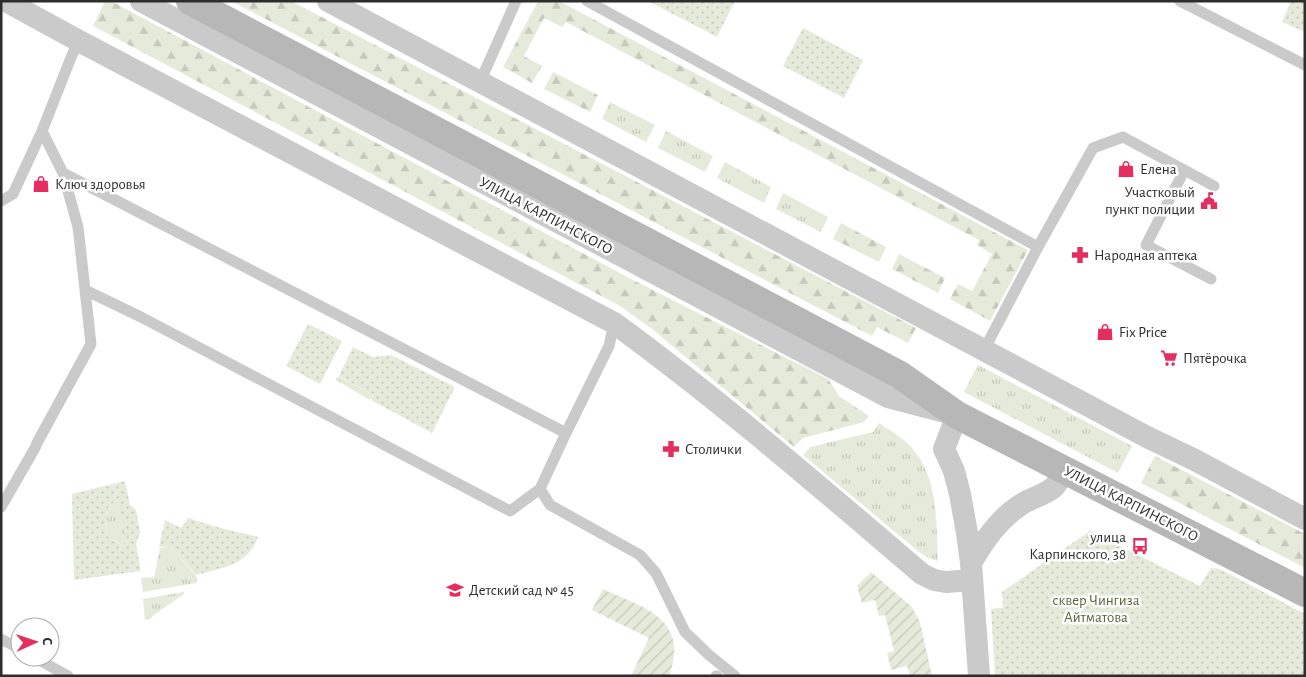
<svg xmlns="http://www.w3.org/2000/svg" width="1306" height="677" viewBox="0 0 1306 677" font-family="'Alegreya Sans',sans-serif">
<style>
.grass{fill:url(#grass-tufts)}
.forest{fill:url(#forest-firs)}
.park{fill:url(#park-dots);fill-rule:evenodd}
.garden{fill:url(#garden-furrows)}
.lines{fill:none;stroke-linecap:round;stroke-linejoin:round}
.lane{stroke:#cacaca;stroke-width:11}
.street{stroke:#cacaca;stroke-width:22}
.secondary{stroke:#b7b7b7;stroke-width:28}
.labels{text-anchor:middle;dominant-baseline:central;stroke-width:5;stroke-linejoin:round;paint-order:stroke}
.poi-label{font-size:15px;fill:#2d2d2d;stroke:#fff;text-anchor:start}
.street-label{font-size:15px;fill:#2d2d2d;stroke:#fff}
.park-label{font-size:15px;fill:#58683a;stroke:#fff}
</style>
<defs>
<pattern id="grass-tufts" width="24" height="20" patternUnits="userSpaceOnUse" patternTransform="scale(1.25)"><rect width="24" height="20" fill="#e6eada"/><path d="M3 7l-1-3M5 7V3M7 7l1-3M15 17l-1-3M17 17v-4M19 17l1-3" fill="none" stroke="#c6c9bb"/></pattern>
<pattern id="forest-firs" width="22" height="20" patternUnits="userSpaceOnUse" patternTransform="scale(1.25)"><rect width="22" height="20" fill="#e6eada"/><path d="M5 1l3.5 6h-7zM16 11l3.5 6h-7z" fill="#c6c9bb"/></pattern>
<pattern id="park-dots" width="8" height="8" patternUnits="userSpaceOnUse" patternTransform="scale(1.25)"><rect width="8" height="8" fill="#e6eada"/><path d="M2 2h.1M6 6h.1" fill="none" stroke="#c6c9bb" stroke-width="1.8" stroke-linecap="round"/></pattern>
<pattern id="garden-furrows" width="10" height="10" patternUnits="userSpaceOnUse" patternTransform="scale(1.25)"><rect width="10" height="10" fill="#e6eada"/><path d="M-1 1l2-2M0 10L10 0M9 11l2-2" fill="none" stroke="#c6c9bb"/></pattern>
</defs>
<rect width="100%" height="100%" fill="#fff"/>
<path class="grass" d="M610 102 655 125 646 142 602 119Z
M666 131 713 156 705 172 658 148Z
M725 162 771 187 764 203 717 178Z
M783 193 828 217 821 232 776 209Z
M978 365 1132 446 1118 473 964 392Z
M338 376 373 395 370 400 336 380Z
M879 423C891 431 906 439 915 452 939 482 936 525 938 561L928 558 919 552 803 455 810 447 873 432Z
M119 497 128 544 126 548 107 536 106 533 108 508Z
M170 546 196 576 198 580 196 583 143 592 141 578 154 577 160 548Z
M184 592V594L154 615 149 620 145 619 143 599Z"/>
<path class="forest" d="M105 1H111L633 280 828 379 839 396 869 416 864 422 803 438 794 447 652 329 620 306 93 26Z
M231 1H291L916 328 908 343 877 327 872 336Z
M538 1H559L1028 250 990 321 950 299 958 284 972 291 992 254 977 245 979 240 566 22 562 27 544 18 524 56 542 66 532 83 503 67Z
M553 72 598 95 590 112 544 89Z
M841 223 886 247 879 262 833 239Z
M899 254 945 278 938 293 892 269Z
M1155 456 1305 534V568L1141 483Z"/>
<path class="park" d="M648 1H735L717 37Z
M1291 1H1305V32L1282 22Z
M803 28 863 60 844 98 783 66Z
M308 324 342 341 320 384 286 366Z
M353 347 373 357 391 355 455 387 432 433 371 400 373 395 339 376Z
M125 481 130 505 136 510 140 532 136 544 141 571 74 580 72 494ZM118 498 128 544 126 548 107 536 106 533 108 508Z
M188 518 217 527 258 537C248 566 221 568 196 575L170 546 159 547 165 520 181 528Z
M1090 531 1200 586 1211 568 1220 569 1305 614V676H995L991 609 1003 608 1002 592Z"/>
<path class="garden" d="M871 572 912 607 920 622 932 676H910L907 666 891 670 887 653 894 651 885 615 879 616 875 600 862 603 857 586Z
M603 589C644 608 690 618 669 676H631L649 638 592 610Z"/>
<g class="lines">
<path class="lane" d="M587 1 1038 247
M1180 1 1305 65
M79 41 72 55 42 131 63 173 566 433 609 346 614 323
M480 82 516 1
M1184 171 1146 245 1211 279
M1 201 13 194 42 131
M85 290 141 317 510 511 540 489 566 433
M984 350 1038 247 1093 148 1123 137 1214 186
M540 489 550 505 640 555 656 573 685 632 709 655 735 676
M1 507 35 448 37 443 91 344 78 227 63 173
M1 639 20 649
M34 657 68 676
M716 676H717"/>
<path class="street" d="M6 1 79 41 614 323C721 401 821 488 922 574L934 580 946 582 972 580
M141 1 888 397 957 415 944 449 954 471 960 494 967 533 971 563 979 676
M328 1 1147 437 1195 460 1305 519
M971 563C984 541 998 520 1019 506 1029 498 1044 496 1054 487 1058 483 1061 475 1064 470"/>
<path class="secondary" d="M190 1 900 375 957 415 1305 593"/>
</g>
<defs>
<g id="shop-bare" transform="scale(1.35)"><path d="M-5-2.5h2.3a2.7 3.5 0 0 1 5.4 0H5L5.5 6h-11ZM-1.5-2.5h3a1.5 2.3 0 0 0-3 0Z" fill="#e42e5f" stroke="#fff" stroke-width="2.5" paint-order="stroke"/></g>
<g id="civic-bare" transform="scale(1.35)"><path d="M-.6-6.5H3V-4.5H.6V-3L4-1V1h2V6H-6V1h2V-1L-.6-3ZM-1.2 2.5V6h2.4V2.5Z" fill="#e42e5f" stroke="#fff" stroke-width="2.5" paint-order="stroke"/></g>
<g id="pharmacy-bare" transform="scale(1.35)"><path d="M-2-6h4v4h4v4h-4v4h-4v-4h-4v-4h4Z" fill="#e42e5f" stroke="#fff" stroke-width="2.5" paint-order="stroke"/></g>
<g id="supermarket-bare" transform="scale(1.35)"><path d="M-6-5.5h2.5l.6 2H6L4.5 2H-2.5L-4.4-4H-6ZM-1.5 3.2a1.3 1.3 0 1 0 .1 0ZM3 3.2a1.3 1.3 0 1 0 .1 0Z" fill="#e42e5f" stroke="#fff" stroke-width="2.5" paint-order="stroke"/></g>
<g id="bus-bare" transform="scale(1.35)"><path d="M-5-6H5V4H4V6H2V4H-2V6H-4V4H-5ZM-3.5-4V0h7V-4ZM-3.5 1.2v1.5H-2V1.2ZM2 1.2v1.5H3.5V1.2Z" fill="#e42e5f" stroke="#fff" stroke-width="2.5" paint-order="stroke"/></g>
<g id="school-bare" transform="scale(1.35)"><path d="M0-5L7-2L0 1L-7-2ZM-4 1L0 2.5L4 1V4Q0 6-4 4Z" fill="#e42e5f" stroke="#fff" stroke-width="2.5" paint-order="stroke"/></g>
</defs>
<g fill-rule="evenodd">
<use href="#shop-bare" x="1126" y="169"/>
<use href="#shop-bare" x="41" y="184"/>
<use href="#civic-bare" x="1209" y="201"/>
<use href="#pharmacy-bare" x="1080" y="255"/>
<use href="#shop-bare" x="1105" y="332"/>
<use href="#supermarket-bare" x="1169" y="358"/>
<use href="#pharmacy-bare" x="671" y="449"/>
<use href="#bus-bare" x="1140" y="546"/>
<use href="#school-bare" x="455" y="590"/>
</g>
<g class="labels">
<g class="poi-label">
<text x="1140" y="169">Елена</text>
<text x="55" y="184">Ключ здоровья</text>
<text x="1195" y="192" text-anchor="end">Участковый<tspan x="1195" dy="17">пункт полиции</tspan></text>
<text x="1094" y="255">Народная аптека</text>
<text x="1119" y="332">Fix Price</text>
<text x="1183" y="358">Пятёрочка</text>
<text x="685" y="449">Столички</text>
<text x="1126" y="537" text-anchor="end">улица<tspan x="1126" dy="17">Карпинского, 38</tspan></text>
<text x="469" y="590">Детский сад № 45</text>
</g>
<g class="street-label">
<text transform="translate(546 216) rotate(28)">УЛИЦА КАРПИНСКОГО</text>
<text transform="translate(1131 504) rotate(27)">УЛИЦА КАРПИНСКОГО</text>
</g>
<g class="park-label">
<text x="1096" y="600">сквер Чингиза<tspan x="1096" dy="17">Айтматова</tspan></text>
</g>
</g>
<rect width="1306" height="677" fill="none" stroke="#2d2d2d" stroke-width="5"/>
<g transform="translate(35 642) rotate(87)"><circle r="24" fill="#ffffff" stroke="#ababab"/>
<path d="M0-4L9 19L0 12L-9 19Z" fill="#e42e5f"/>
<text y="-8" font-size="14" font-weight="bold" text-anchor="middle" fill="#2d2d2d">С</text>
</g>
</svg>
